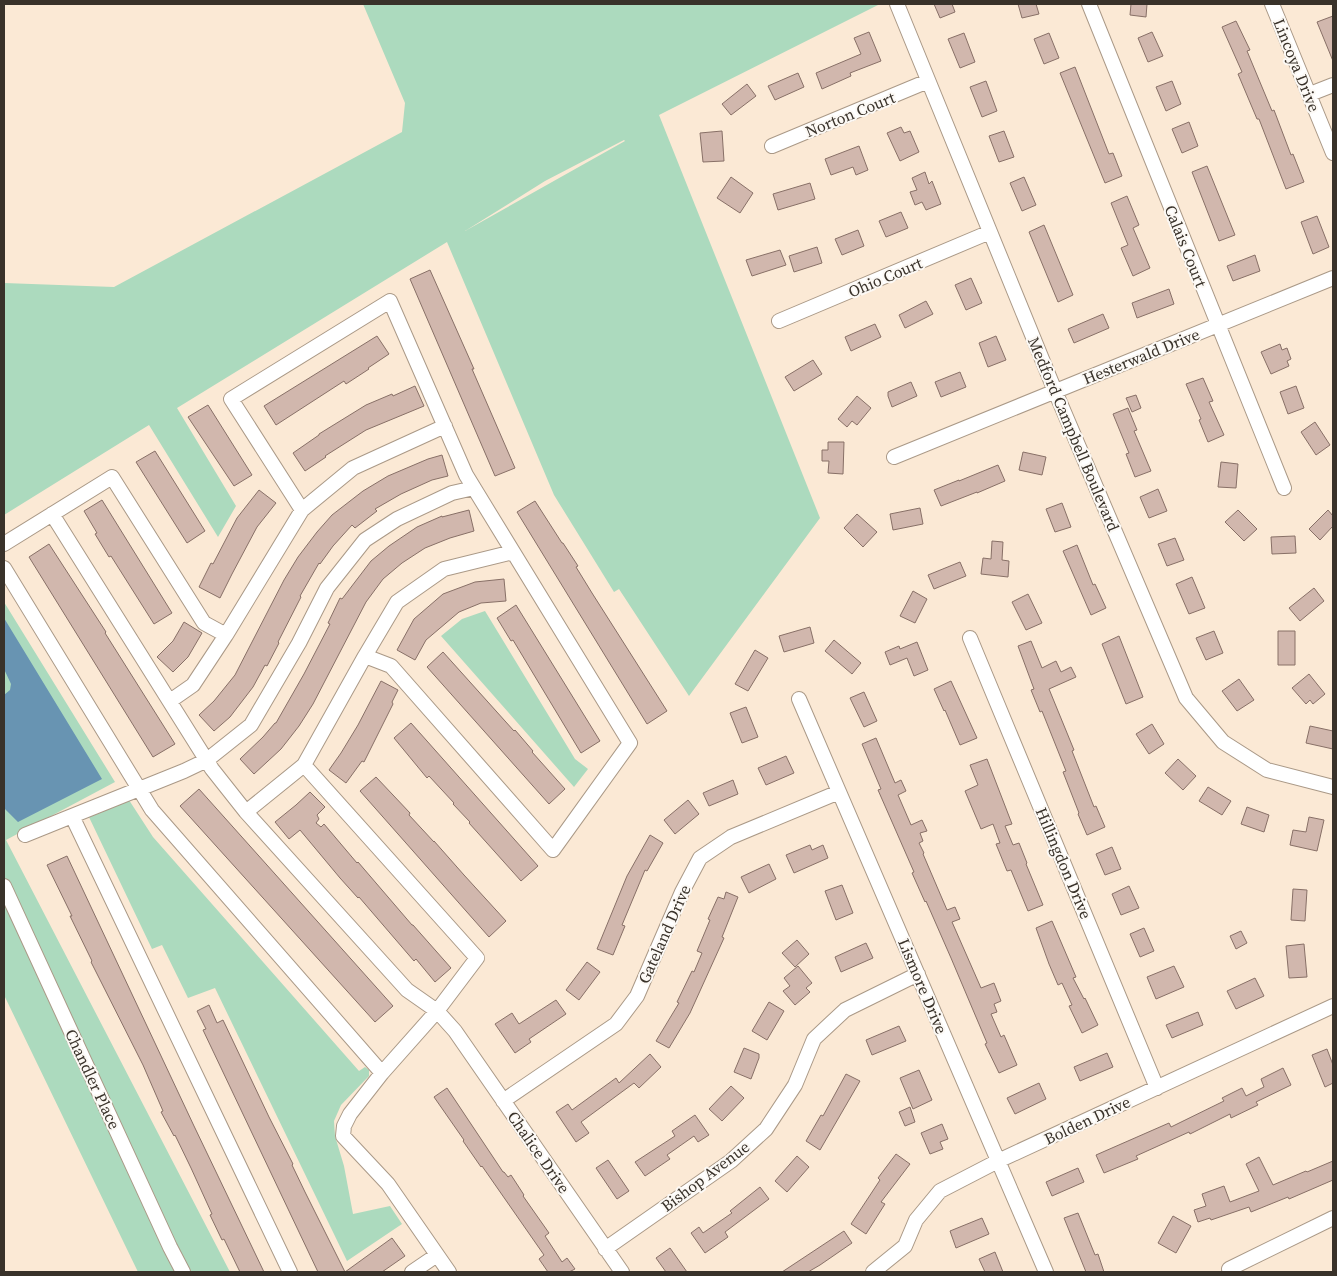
<svg xmlns="http://www.w3.org/2000/svg" width="1337" height="1276" viewBox="0 0 1337 1276" font-family="'Source Serif 4',serif">
<style>
.green{fill:#acdabe;fill-rule:evenodd}
.water{fill:#6894b2}
.building{fill:#d1b7ad;stroke:#887067}
.lines{fill:none;stroke-linecap:round;stroke-linejoin:round}
.minor-casing{stroke:#aa9987;stroke-width:16}
.minor{stroke:#fff;stroke-width:14}
.labels{text-anchor:middle;dominant-baseline:central;stroke-width:4;stroke-linejoin:round;paint-order:stroke}
.street-label{font-size:16px;fill:#39322a;stroke:#fcf9f5}
</style>
<rect width="100%" height="100%" fill="#fbe9d5"/>
<path class="green" d="M363 4H880L659 115 820 518 689 696 619 589 614 592 554 495 447 242 177 408 236 506 218 537 149 425 4 515V283L114 287 402 132 405 103ZM624 140 625 141 465 231 545 181Z
M4 602 115 782 6 840 230 1272H138L4 995Z
M485 611 575 759 588 769 574 787 441 636 462 619Z
M127 797 153 837 359 1071 365 1067 369 1070V1076L341 1105 334 1121 335 1136 344 1166 353 1214 390 1206 402 1224 347 1261 215 988 188 998 162 945 152 949 88 815Z"/>
<path class="water" d="M4 618 102 779 18 822 4 808V695L10 690 11 684 4 669Z"/>
<path class="building" d="M934 4H952L955 12 940 18Z
M1018 4H1036L1039 14 1022 18Z
M1131 4H1147L1146 17 1130 15Z
M1333 16V61L1317 22Z
M1236 21 1250 50 1247 51 1272 111 1274 110 1291 155 1293 154 1304 182 1286 189 1259 119H1257L1238 74 1242 72 1222 27Z
M869 32 881 61 850 73 851 76 822 89 816 73 861 54 854 38Z
M1152 32 1163 56 1148 62 1138 38Z
M964 33 975 62 960 68 948 39Z
M1049 33 1059 58 1044 64 1034 39Z
M1075 67 1109 154 1113 153 1122 176 1105 183 1060 73Z
M798 73 804 87 775 100 768 86Z
M986 81 997 111 982 117 970 87Z
M1172 81 1181 104 1166 111 1156 87Z
M747 84 756 96 731 115 722 104Z
M1189 122 1198 146 1182 153 1172 129Z
M901 127 904 133 910 131 919 152 900 161 887 133Z
M722 131 724 161 703 162 700 133Z
M1004 131 1014 157 999 162 989 136Z
M859 146 868 170 856 175 853 167 831 175 825 159Z
M1207 166 1235 235 1219 241 1192 172Z
M925 172 929 184 932 181 941 204 926 210 922 202 915 205 910 192 917 190 912 178Z
M731 177 753 193 740 213 717 198Z
M1024 177 1036 205 1022 211 1010 183Z
M810 183 815 199 778 210 773 194Z
M1127 196 1139 225 1133 228 1150 268 1133 276 1121 248 1128 245 1111 203Z
M901 212 908 228 886 237 879 221Z
M1317 216 1329 247 1313 254 1301 222Z
M1044 225 1073 295 1058 302 1029 232Z
M858 230 864 246 842 255 835 239Z
M817 247 822 263 794 272 789 256Z
M780 250 786 265 752 276 746 260Z
M1255 255 1260 271 1233 281 1227 266Z
M430 270 474 369H472L515 468 495 476 410 279Z
M971 278 982 303 966 310 955 285Z
M1169 289 1174 304 1137 318 1132 303Z
M926 301 933 314 905 328 899 315Z
M1103 314 1109 328 1074 343 1068 329Z
M875 324 881 337 851 351 845 337Z
M377 336 389 354 368 368 369 369 346 384 344 381 276 425 264 406Z
M996 336 1006 360 988 367 979 343Z
M1280 344 1282 350 1287 348 1291 359 1287 361 1289 366 1271 374 1261 352Z
M813 360 822 374 794 391 785 377Z
M960 372 966 387 941 397 935 382Z
M1203 378 1213 401 1209 402 1224 435 1208 442 1199 420 1201 419 1186 384Z
M911 382 917 396 892 407 888 396V392Z
M415 386 424 406 366 430 325 456 326 457 305 471 293 453 319 435V434L366 405 392 394 393 396Z
M1296 386 1304 408 1288 414 1280 392Z
M1136 395 1141 408 1132 412 1126 398Z
M857 396 871 408 857 425 852 421 847 427 838 419Z
M208 405 252 475 234 486 188 417Z
M1128 408 1137 430 1134 431 1151 471 1135 477 1126 454 1129 453 1113 414Z
M1315 422 1330 445 1316 455 1301 432Z
M828 442H844L843 474 828 473 829 461H822V450H828Z
M155 451 205 531 187 543 136 462Z
M1023 452 1046 457 1042 475 1019 470Z
M442 455 448 476 432 480 401 494 375 509 377 511 355 528 352 525 333 546 320 564 319 563 300 596 301 597 278 642 279 643 267 666 265 665 253 687 230 717 214 731 199 715 214 701 235 675 284 580 298 557 317 532 332 515 363 491 388 476 428 459Z
M1221 462 1238 464 1236 488 1218 487Z
M998 465 1005 481 977 493V492L941 506 934 490 959 480V481Z
M1158 489 1167 511 1149 518 1140 497Z
M259 490 276 503 257 527 232 574 220 598 199 587 211 563 213 564 237 518Z
M102 500 172 613 154 624 111 556 109 557 95 534 97 533 84 511Z
M535 501 562 543H563L578 566 576 567 592 593 667 711 647 724 517 512Z
M1062 503 1071 527 1055 532 1046 509Z
M920 508 923 524 893 530 890 514Z
M469 510 474 531 450 538 425 548 402 563 383 579 366 602 313 704 299 726 281 749 254 774 240 759 263 737 275 723H276L304 674 330 624 328 623 340 598 342 599 371 561 389 546 417 527 442 516V517Z
M1238 510 1257 529 1244 541 1225 522Z
M1328 510 1333 516V526L1320 540 1309 529Z
M857 514 877 532 863 547 844 528Z
M1295 536 1296 553 1272 554 1271 537Z
M1175 538 1184 560 1167 566 1158 544Z
M992 541 1003 542 1002 560 1009 561 1008 577 981 574 983 558 991 559Z
M49 544 106 632 105 633 175 744 153 757 29 557Z
M1077 545 1093 585 1095 584 1106 608 1091 615 1063 551Z
M960 562 966 576 934 589 928 575Z
M1192 577 1205 608 1189 614 1176 584Z
M504 579 506 601 481 603 459 612 426 640 415 660 397 650 414 619 443 594 475 582Z
M1314 588 1324 601 1300 621 1289 608Z
M913 591 927 599 915 623 900 616Z
M1028 594 1042 623 1026 630 1012 602Z
M516 605 600 741 581 753 513 640 511 641 497 618Z
M184 622 202 633 188 657 173 672 157 657 173 641Z
M810 627 814 643 784 652 779 636Z
M1214 631 1223 653 1206 660 1196 638Z
M1278 631H1295V665H1278Z
M1119 636 1143 697 1126 704 1102 644Z
M834 640 861 663 852 674 825 651Z
M1031 641 1042 668 1056 661 1061 672 1071 667 1076 677 1049 689 1074 750 1072 751 1094 807 1096 806 1105 827 1087 835 1078 814 1079 813 1063 772 1066 771 1042 711 1040 712 1031 690 1034 689 1018 646Z
M917 642 928 670 914 676 907 658 890 665 885 652 899 646 900 649Z
M755 650 768 658 748 691 735 684Z
M443 652 514 731 515 730 533 751 532 752 565 789 549 804 427 667Z
M1309 674 1325 694 1313 704 1310 700 1306 704 1292 688Z
M1239 679 1254 700 1237 711 1222 691Z
M381 681 398 690 392 702 393 704 364 762 362 761 346 783 329 770 341 753 358 725Z
M951 681 977 738 960 745 945 710 944 711 934 689Z
M864 692 877 721 864 727 850 698Z
M746 707 758 737 742 743 730 713Z
M411 723 538 866 521 881 469 823 470 822 453 804 454 803 429 776 427 778 394 738Z
M1152 724 1164 744 1149 754 1136 734Z
M1310 726 1333 731V749L1306 743Z
M876 738 895 783 901 780 906 791 898 795 911 825 922 820 927 831 920 833 923 841 919 843 924 853 923 854 947 910 955 907 960 919 952 922 981 988 994 983 1001 1001 994 1004 997 1012 991 1014 1001 1037 1004 1035 1017 1065 999 1073 985 1044 987 1043 951 958 926 901 925 902 912 873 914 872 878 790 881 789 862 744Z
M786 756 794 773 766 785 758 768Z
M987 759 1012 824 1005 826 1013 845 1019 843 1027 863 1026 864 1043 905 1028 911 1011 870 1007 871 996 844 1000 843 993 824 981 829 965 791 978 785 970 765Z
M1178 759 1196 776 1183 790 1165 773Z
M376 777 410 813 409 815 434 842V841L464 875 506 921 489 937 360 791Z
M733 780 738 794 709 806 703 793Z
M1208 787 1231 801 1222 815 1199 801Z
M199 789 393 1006 375 1022 180 806Z
M310 792 325 807 317 815 319 819 316 823 321 827 324 824 357 863 358 862 412 925H413L451 968 435 982 416 959 414 961 359 897 358 898 340 878 300 830 289 839 275 822 296 805Z
M688 800 699 814 675 834 664 820Z
M1247 807 1269 815 1264 832 1241 824Z
M1309 817 1324 820 1317 851 1290 845 1293 830 1306 832Z
M650 835 663 843 647 871 645 870 622 925 625 926 613 955 597 949 627 876Z
M810 845 812 850 823 845 828 858 794 873 786 855Z
M1112 847 1121 869 1105 875 1096 854Z
M67 856 194 1126 264 1272H240L224 1239 222 1240 210 1215 212 1214 191 1168 175 1135 174 1136 161 1112 163 1111 143 1065 91 962 92 961 70 916H72L47 865Z
M769 864 776 879 749 893 741 877Z
M842 885 853 913 836 920 825 891Z
M1129 886 1139 908 1121 915 1112 894Z
M1293 889 1307 890 1305 921 1291 920Z
M726 892 738 897 722 937 724 938 690 1013 669 1048 656 1041 679 1003 677 1002 692 971 694 972 702 953 697 951 710 920 708 919 718 897 724 899Z
M1052 921 1076 977 1073 978 1084 999 1085 998 1098 1025 1082 1033 1069 1006 1072 1005 1062 983 1058 985 1049 964 1036 928Z
M1144 928 1154 951 1140 957 1130 934Z
M1241 931 1247 943 1236 949 1230 936Z
M797 940 809 954 795 967 782 953Z
M866 943 873 958 841 972 835 957Z
M1304 944 1307 977 1289 978 1286 946Z
M587 962 600 972 579 1000 566 990Z
M798 966 812 983 806 988 810 992 795 1005 783 991 790 986 784 978Z
M1174 966 1184 987 1156 999 1147 977Z
M1255 978 1264 996 1236 1009 1227 991Z
M556 1000 566 1014 529 1039 531 1042 515 1053 495 1024 512 1013 519 1024Z
M769 1002 784 1011 767 1040 752 1031Z
M209 1005 217 1023 223 1020 269 1117 293 1164 292 1165 305 1192 345 1272H318L203 1030 206 1029 197 1011Z
M1198 1012 1203 1025 1172 1038 1166 1025Z
M899 1026 906 1041 872 1055 866 1040Z
M744 1048 759 1054V1058L751 1079 734 1072Z
M1327 1049 1333 1065V1083L1325 1087 1312 1055Z
M1107 1053 1113 1067 1080 1081 1074 1067Z
M650 1054 661 1067 639 1088 634 1083 581 1122 589 1133 576 1142 556 1112 568 1104 572 1110 616 1078 619 1083Z
M1283 1068 1291 1085 1256 1102 1258 1105 1231 1118 1230 1114 1190 1134 1189 1132 1136 1156 1138 1159 1104 1173 1096 1155 1169 1123 1171 1127 1224 1101 1222 1098 1242 1088 1246 1096 1264 1087 1261 1079Z
M919 1070 932 1100 913 1109 900 1078Z
M846 1074 860 1081 820 1150 806 1141 821 1115 823 1116Z
M1039 1083 1046 1099 1015 1114 1007 1098Z
M731 1086 744 1098 722 1121 709 1109Z
M447 1088 503 1172H504L508 1177 511 1175 524 1195 523 1196 549 1233 545 1236 562 1262 567 1258 575 1269 569 1272H547H548L539 1259 544 1255 482 1166 481 1167 463 1141 464 1140 434 1097Z
M910 1107 915 1122 905 1126 899 1112Z
M695 1115 709 1135 698 1142 694 1136 667 1155 670 1159 645 1176 635 1162 675 1136 672 1131Z
M942 1124 948 1139 940 1142 943 1149 930 1154 921 1133Z
M896 1154 910 1164 881 1202 885 1204 866 1234 851 1224 880 1180 878 1178Z
M797 1156 809 1167 787 1192 775 1181Z
M1259 1157 1273 1185 1306 1171 1307 1172 1333 1161V1180L1289 1199 1288 1197 1251 1212 1249 1207 1211 1220 1210 1218 1198 1222 1194 1210 1206 1206 1202 1194 1224 1186 1230 1202 1259 1191 1246 1164Z
M608 1160 629 1191 617 1199 596 1168Z
M1078 1168 1084 1182 1052 1196 1046 1182Z
M760 1187 769 1199 725 1232 728 1237 705 1253 691 1233 699 1227 703 1233 732 1213 730 1211Z
M1078 1213 1095 1255 1098 1254 1104 1272H1086L1064 1218Z
M1173 1216 1191 1226 1176 1253 1158 1243Z
M982 1218 989 1234 956 1248 950 1231Z
M844 1231 852 1243 820 1265 808 1272H782Z
M392 1238 405 1256 382 1272H345Z
M670 1248 687 1272H666L656 1258Z
M995 1252 1003 1272H985L979 1259Z"/>
<g class="lines">
<g class="minor-casing">
<path id="minor" d="M897 4 1055 391 1186 698 1223 742 1267 770 1333 787
M1089 4 1284 488
M1272 4 1333 153
M1310 94 1333 85
M772 146 928 81
M779 321 990 232
M894 457 1333 278
M302 510 353 468 445 426
M52 514 212 769 246 812
M4 544 112 477 204 623 226 635 302 510 231 399 390 301 466 475 630 743 553 850 391 666 365 656 304 765 246 812 407 990 437 1011 455 1031 622 1272
M4 568 152 810 382 1073 437 1011 477 958 304 765
M970 638 1157 1088
M365 656 397 602 444 569 513 552
M799 699 1046 1272
M170 701 193 685 226 635
M25 835 72 816
M4 886 170 1247 183 1272
M382 1073 350 1114 344 1126 343 1136 388 1184 449 1272
M503 1101 616 1024 637 996 682 892 700 858 731 837 839 792
M605 1249 731 1161 766 1129 795 1085 814 1039 845 1010 918 974
M1229 1269 1333 1218
M290 1272 72 816 184 771 207 760 251 725 299 643 327 588 365 540 397 519 452 493 474 488
M412 1272 437 1255
M873 1272 905 1246 916 1220 940 1191 998 1161 1333 1006"/>
</g>
<use href="#minor" class="minor"/>
</g>
<g class="labels">
<g class="street-label">
<text transform="translate(1297 65) rotate(68)">Lincoya Drive</text>
<text transform="translate(850 114) rotate(-22)">Norton Court</text>
<text transform="translate(1186 246) rotate(68)">Calais Court</text>
<text transform="translate(885 277) rotate(-23)">Ohio Court</text>
<text transform="translate(1141 356) rotate(-22)">Hesterwald Drive</text>
<text transform="translate(1074 434) rotate(67)">Medford Campbell Boulevard</text>
<text transform="translate(1064 863) rotate(67)">Hillingdon Drive</text>
<text transform="translate(664 934) rotate(-66)">Gateland Drive</text>
<text transform="translate(923 986) rotate(67)">Lismore Drive</text>
<text transform="translate(93 1079) rotate(65)">Chandler Place</text>
<text transform="translate(1087 1120) rotate(-25)">Bolden Drive</text>
<text transform="translate(539 1152) rotate(55)">Chalice Drive</text>
<text transform="translate(705 1176) rotate(-37)">Bishop Avenue</text>
</g>
</g>
<rect width="1337" height="1276" fill="none" stroke="#39322a" stroke-width="10"/>
</svg>
